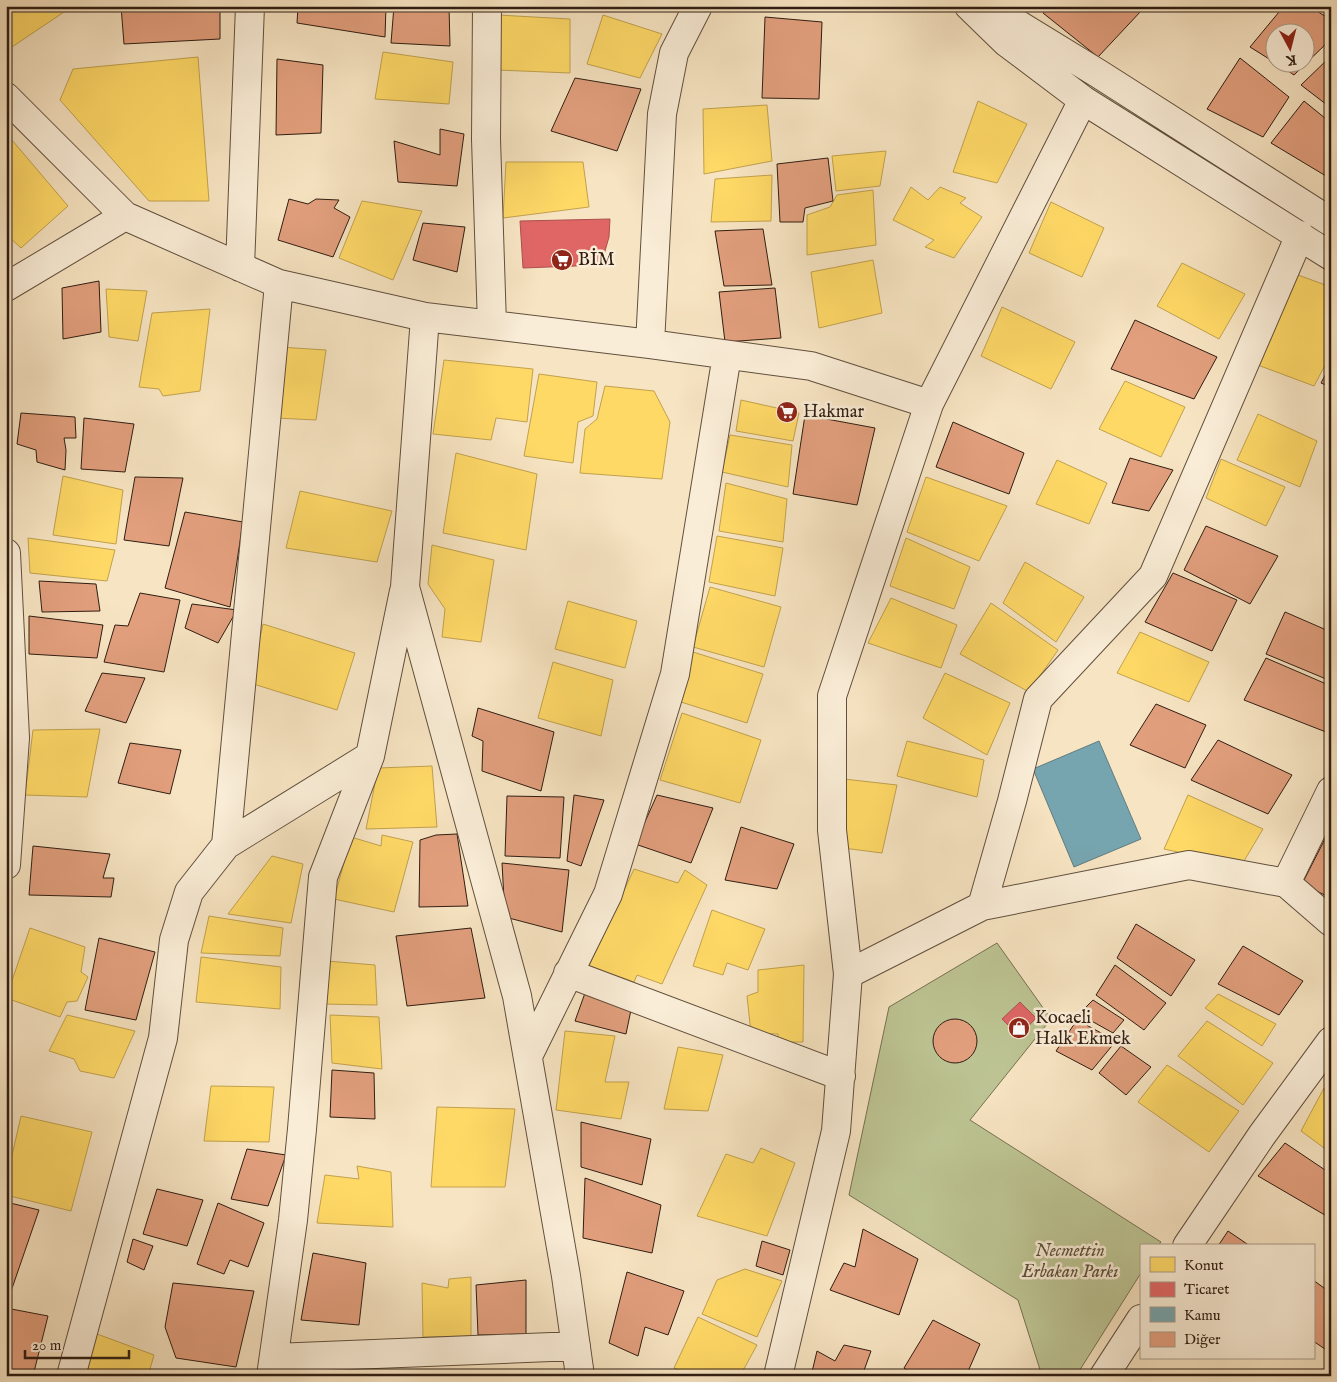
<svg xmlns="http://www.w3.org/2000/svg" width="1337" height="1382" viewBox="0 0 1337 1382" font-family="'IM FELL English',serif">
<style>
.green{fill:#bdc493;stroke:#767052}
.homes{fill:#ffd966;stroke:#c1a14d}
.shops{fill:#e06666;stroke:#ab504d}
.public{fill:#76a5af;stroke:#617c80}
.building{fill:#e29f7d;stroke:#2f1d12}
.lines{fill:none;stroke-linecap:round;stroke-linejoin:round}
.street-casing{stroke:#614f3e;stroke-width:30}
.street{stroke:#faedd7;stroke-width:28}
.labels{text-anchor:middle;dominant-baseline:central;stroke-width:5;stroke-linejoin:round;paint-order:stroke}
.poi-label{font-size:18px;fill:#2f1d12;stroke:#faedd7;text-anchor:start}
.park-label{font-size:18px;font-style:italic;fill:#5a4f39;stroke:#faedd7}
</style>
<rect width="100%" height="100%" fill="#f7e4c2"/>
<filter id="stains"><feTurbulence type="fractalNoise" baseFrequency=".004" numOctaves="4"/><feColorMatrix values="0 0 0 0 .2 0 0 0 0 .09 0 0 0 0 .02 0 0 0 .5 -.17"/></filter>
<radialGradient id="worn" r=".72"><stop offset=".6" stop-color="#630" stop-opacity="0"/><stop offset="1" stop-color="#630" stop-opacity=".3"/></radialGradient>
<path class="green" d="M997 943 1051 1019 970 1120 1161 1242 1158 1246H1141V1273L1076 1376H1042L1018 1300 849 1195 889 1007Z"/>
<path class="homes" d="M6 6H65L67 10 6 51Z
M498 15 570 19V73L497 70Z
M603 15 662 34 640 78 587 64Z
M383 52 453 62 449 104 375 99Z
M198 57 209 201H149L60 100 73 69Z
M978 101 1027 124 997 183 953 172Z
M767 105 772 161 704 174 703 109Z
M6 133 68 206 21 248 6 234Z
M886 151 880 186 836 191 832 156Z
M506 162H583L589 207 503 218Z
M772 175 771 221 711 222 715 179Z
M911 187 928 200 940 187 966 198 960 203 982 217 954 258 925 247 934 240 893 220Z
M873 190 876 245 807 255V215L830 207 837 195Z
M362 201 422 211 393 280 339 258Z
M1051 202 1104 228 1082 277 1029 253Z
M873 260 882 313 819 328 811 272Z
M1182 263 1245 294 1219 339 1157 306Z
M1298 275 1331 287V354L1314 386 1255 364Z
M106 289 147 291 138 341 109 337Z
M1002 307 1075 342 1051 389 981 356Z
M210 309 200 391 163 396 159 389 139 387 152 313Z
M279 347 326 350 316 420 276 418Z
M444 360 533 369 527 422 496 418 491 440 433 434Z
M539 374 597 382 593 416 578 422 573 463 524 456Z
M1125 381 1185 407 1161 457 1099 429Z
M605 386 654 391 670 422 662 479 580 473 585 429 597 419Z
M741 400 799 413 793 441 736 431Z
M1258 414 1317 441 1300 487 1237 460Z
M730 435 792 445 788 487 722 472Z
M456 453 537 474 526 550 443 533Z
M1221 459 1285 487 1266 526 1206 498Z
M1057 460 1107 483 1089 524 1036 504Z
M63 476 123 490 116 544 53 535Z
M926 477 1007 506 979 561 907 532Z
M726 483 787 499 783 542 719 531Z
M300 491 392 511 377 562 286 548Z
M717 536 783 548 775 596 709 582Z
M28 538 115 550 107 581 30 573Z
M906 538 970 567 954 609 890 586Z
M432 545 494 560 481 642 442 637 445 609 428 584Z
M1025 562 1084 597 1056 642 1003 603Z
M710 587 781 607 764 667 693 647Z
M891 598 957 625 941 668 868 643Z
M568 601 637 621 625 668 555 649Z
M991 603 1058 650 1029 692 960 654Z
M263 624 355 653 337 710 250 683Z
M1140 632 1209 662 1189 702 1117 673Z
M693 652 763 674 747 723 681 702Z
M553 662 613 680 601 736 538 718Z
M945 673 1010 703 987 755 923 718Z
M682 713 761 740 740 803 660 780Z
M100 729 87 797 25 795 33 730Z
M907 741 984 760 977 797 897 776Z
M432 766 437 827 366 829 378 768Z
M844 779 897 785 882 853 843 848Z
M1188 795 1263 829 1241 866 1164 849Z
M382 835 413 842 394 912 334 899 351 837 381 846Z
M272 856 303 864 291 923 228 914Z
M634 869 678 883 685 870 707 885 662 984 637 975 634 982 589 966Z
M712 910 765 929 748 970 727 963 723 975 693 966Z
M209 916 283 928 280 956 201 953Z
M30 928 85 947 81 972 88 977 77 1001 67 1002 60 1017 6 998Z
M201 957 281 967 280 1009 196 1002Z
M327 961 375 965 377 1005 322 1004Z
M804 965 803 1042H778V1034L751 1033 747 996 758 992V970Z
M1218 994 1276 1024 1262 1046 1205 1008Z
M67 1015 135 1031 114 1078 80 1071 74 1059 49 1051Z
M330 1015 379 1017 382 1069 332 1063Z
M1207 1021 1273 1063 1243 1105 1178 1056Z
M565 1031 615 1036 605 1082H629L621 1119 556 1110Z
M678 1047 723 1055 708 1111 664 1109Z
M1167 1065 1239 1111 1209 1152 1138 1102Z
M211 1086 274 1087 269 1142 204 1141Z
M1324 1088 1331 1093V1153L1301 1131Z
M437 1107 515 1109 505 1187H431Z
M21 1116 92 1132 71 1211 6 1195V1182Z
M761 1148 795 1163 767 1236 697 1216 726 1154 753 1163Z
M357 1166 391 1172 393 1227 317 1223 325 1175 359 1179Z
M745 1269 782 1281 757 1337 702 1314 717 1280Z
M471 1277V1336L423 1337 422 1283 448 1288 449 1279Z
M698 1317 757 1345 740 1376H693L674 1368Z
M89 1331 154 1355 148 1376H78Z"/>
<path class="shops" d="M610 219 609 237 601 265 523 268 520 221Z
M1020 1002 1036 1018 1019 1036 1002 1019Z"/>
<path class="public" d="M1099 741 1141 839 1074 867 1033 769Z"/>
<path class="building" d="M121 6H220V39L124 44Z
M298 6H386L385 37 297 23Z
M394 6H449L450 46 391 43Z
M1048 6H1137L1142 10 1098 57 1043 13Z
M1284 6H1309L1331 20V39L1294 75 1275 62H1304V32H1274V62L1250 47Z
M765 17 822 22 819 99 762 98Z
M1331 56V108L1301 85Z
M1240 58 1289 97 1263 137 1207 109Z
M277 59 323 65 321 133 276 135Z
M575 78 641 89 617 151 551 131Z
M1304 101 1331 123V170L1326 176 1271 143Z
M440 129 464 134 457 186 398 182 394 141 440 155Z
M828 158 833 201 805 208 803 222H780L777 164Z
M289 199 308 204 316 199 339 200 334 208 350 217 333 257 278 240Z
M423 223 465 227 457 272 413 260Z
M763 229 772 285 724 286 715 231Z
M99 281 101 332 63 339 62 288Z
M775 288 781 338 725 342 719 292Z
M1135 320 1217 357 1194 399 1111 369Z
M1331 364V387L1321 383Z
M21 413 75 417 76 438H64L66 450 65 470 37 462 36 450 17 444Z
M805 415 875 428 857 505 793 494Z
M84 418 134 424 125 472 81 469Z
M953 422 1024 453 1009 494 936 467Z
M1130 458 1173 470 1149 511 1112 503Z
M135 477 183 478 169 546 124 540Z
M185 512 243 522 230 607 165 588Z
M1206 526 1278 556 1250 604 1184 570Z
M1173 573 1237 600 1212 651 1145 622Z
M39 581 96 584 100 611 42 612Z
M140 593 180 600 164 672 104 662 115 625 128 626Z
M192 604 237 610 218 643 185 628Z
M1285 612 1331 632V681L1266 654Z
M29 616 103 625 97 658 29 654Z
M1266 658 1331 686V722L1326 732 1244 700Z
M102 673 145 678 126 723 85 711Z
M1156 704 1206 725 1185 768 1130 745Z
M478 708 554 732 541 791 482 771 483 741 472 736Z
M1218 740 1292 775 1268 814 1191 780Z
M130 743 181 750 170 794 118 783Z
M574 795 604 800 581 866 567 861Z
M657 795 713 808 691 863 635 844Z
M507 796 564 797 560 858 505 856Z
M741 827 794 844 777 889 725 880Z
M1329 831 1331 832V898L1302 884Z
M457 834 468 906 419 907 420 840 436 835Z
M33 846 110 854 103 878H114L111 897 29 895Z
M502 863 569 870 562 932 505 917Z
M1136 924 1195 960 1171 996 1117 958Z
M471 928 485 998 407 1006 396 936Z
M99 938 155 952 136 1020 85 1010Z
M1243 946 1303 981 1279 1015 1218 984Z
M1115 965 1166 1003 1144 1030 1096 995Z
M585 993 632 1005 626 1034 575 1021Z
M1093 1000 1124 1020 1113 1033 1079 1014Z
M933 1041a22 22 0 1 1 44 0a22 22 0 1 1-44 0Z
M1077 1020 1116 1041 1092 1070 1056 1051Z
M1121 1046 1151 1067 1126 1095 1099 1073Z
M332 1070 374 1073 375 1119 330 1117Z
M581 1122 651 1139 642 1185 581 1167Z
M1285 1143 1331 1174 1330 1218 1258 1176Z
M247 1149 286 1155 268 1206 231 1199Z
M585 1178 661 1205 652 1253 583 1238Z
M157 1189 203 1200 187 1246 143 1234Z
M6 1202 39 1210 8 1300H6Z
M218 1203 264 1223 248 1267 230 1260 224 1274 197 1264Z
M863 1229 918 1259 899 1315 830 1290 844 1263 855 1267Z
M1228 1231 1250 1246H1218Z
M133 1239 153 1246 144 1270 127 1262Z
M762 1241 790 1250 783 1275 756 1266Z
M313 1253 366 1263 359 1325 301 1320Z
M627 1272 684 1291 668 1335 645 1327 638 1356 609 1343Z
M526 1280V1334L478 1335 476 1285Z
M1313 1280 1331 1293V1353L1313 1341Z
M173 1283 254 1291 236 1367 176 1358 165 1327Z
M6 1308 48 1316 33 1376H6Z
M933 1320 980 1344 966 1376H915L904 1368Z
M844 1345 871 1351 862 1376H811L817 1351 835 1361Z"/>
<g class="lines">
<g class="street-casing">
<path id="street" d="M487 6 486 139 492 325
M969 6 1006 42 1083 100 1331 256
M988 6 1099 74 1331 222
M6 97 125 216 279 284 425 317 650 344 811 366 929 404
M240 267 250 6
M6 287 125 216
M425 317 405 587 517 996 566 1276 580 1376
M650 344 662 114 674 53 698 6
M6 553 15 738 6 865
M226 845 279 284
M1286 883 1331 791
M982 906 1189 865 1286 883 1331 922
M568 973 841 1076
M848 974 982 906 1012 801 1038 699 1153 576 1300 235
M528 1056 608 894 675 674 727 355
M1187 1246 1262 1135 1331 1041
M274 1358 576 1346
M71 1376 163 1038 174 940 189 892 226 845 370 756
M271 1376 293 1220 302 1129 323 877 370 756 404 591
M778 1376 836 1131 848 974 832 830V696L929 404 1083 100
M1104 1376 1141 1319"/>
</g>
<use href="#street" class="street"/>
</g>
<defs>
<g id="supermarket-disc" transform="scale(1.125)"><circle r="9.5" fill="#8f2418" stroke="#faedd7"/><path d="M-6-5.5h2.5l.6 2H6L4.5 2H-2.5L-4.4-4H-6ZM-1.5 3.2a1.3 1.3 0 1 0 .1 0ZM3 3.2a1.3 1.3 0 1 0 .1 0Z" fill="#fff"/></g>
<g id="shop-disc" transform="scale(1.125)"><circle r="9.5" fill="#8f2418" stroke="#faedd7"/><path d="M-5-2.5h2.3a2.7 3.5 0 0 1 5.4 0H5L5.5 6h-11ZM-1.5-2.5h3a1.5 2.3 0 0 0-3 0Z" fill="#fff"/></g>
</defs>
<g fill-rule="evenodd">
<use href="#supermarket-disc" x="562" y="260"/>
<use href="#supermarket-disc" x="787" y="412"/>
<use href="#shop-disc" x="1019" y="1028"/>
</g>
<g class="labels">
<g class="poi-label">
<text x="578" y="260">BİM</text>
<text x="803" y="412">Hakmar</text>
<text x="1035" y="1018">Kocaeli<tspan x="1035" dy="21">Halk Ekmek</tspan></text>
</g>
<g class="park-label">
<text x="1070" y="1251">Necmettin<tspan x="1070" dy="21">Erbakan Parkı</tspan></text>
</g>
</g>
<rect width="1337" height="1382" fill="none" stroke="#f7e4c2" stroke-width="25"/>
<rect x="8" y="8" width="1322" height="1367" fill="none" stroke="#2f1d12" stroke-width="2.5"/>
<rect x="12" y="12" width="1312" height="1357" fill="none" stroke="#2f1d12"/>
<rect x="1140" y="1244" width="175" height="115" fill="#faedd7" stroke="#a99a88"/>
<rect x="1150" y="1257" width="25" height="15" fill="#ffd966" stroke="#a99a88"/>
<text x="1184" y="1270" font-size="15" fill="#2f1d12">Konut</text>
<rect x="1150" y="1282" width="25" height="15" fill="#e06666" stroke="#a99a88"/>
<text x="1184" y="1294" font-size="15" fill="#2f1d12">Ticaret</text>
<rect x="1150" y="1307" width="25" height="15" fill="#76a5af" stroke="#a99a88"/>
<text x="1184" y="1320" font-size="15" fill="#2f1d12">Kamu</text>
<rect x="1150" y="1332" width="25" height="15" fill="#e29f7d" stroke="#a99a88"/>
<text x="1184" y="1344" font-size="15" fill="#2f1d12">Diğer</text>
<g transform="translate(1290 48) rotate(173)"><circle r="24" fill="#faedd7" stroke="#a99a88"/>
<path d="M0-4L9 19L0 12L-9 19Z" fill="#8f2418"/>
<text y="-8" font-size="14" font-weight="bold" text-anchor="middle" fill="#2f1d12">K</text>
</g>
<path d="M25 1350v8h104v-8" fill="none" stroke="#2f1d12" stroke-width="2.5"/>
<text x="32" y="1350" font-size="15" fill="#2f1d12" stroke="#faedd7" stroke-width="4" paint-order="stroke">20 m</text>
<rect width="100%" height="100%" filter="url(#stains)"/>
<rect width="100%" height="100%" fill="url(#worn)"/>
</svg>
